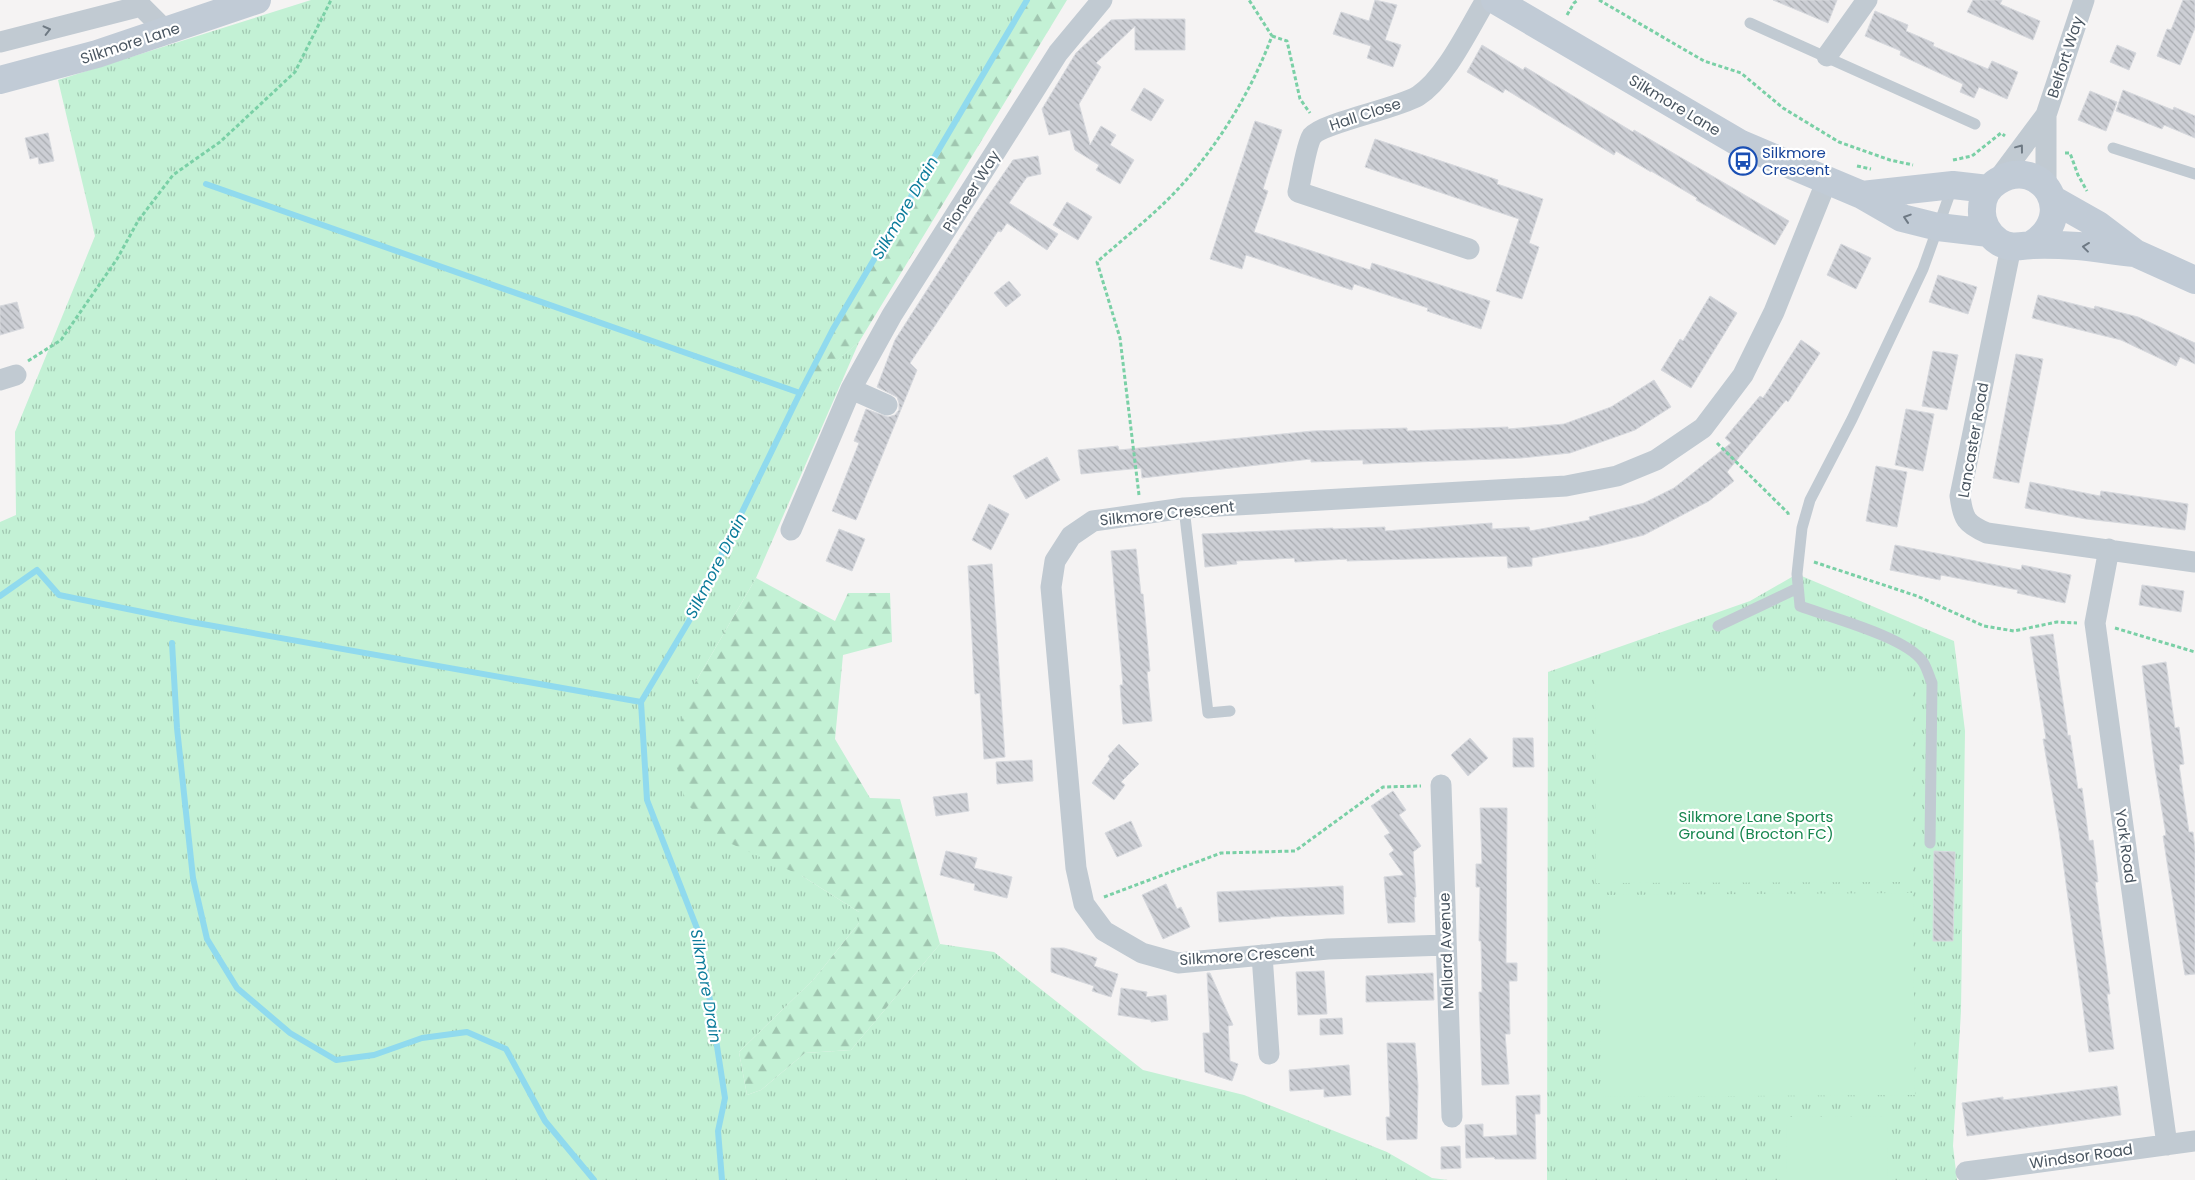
<svg xmlns="http://www.w3.org/2000/svg" width="2195" height="1180" viewBox="0 0 2195 1180" font-family="Poppins,sans-serif">
<style>
.grass{fill:url(#grass-tufts)}
.forest{fill:url(#forest-firs)}
.garden{fill:#c3f1d5}
.lines{fill:none;stroke-linecap:round;stroke-linejoin:round}
.stream{stroke:#90daee;stroke-width:6}
.building{fill:url(#building-back-hatch);stroke:#d7d9de}
.path{stroke:#7ad0a6;stroke-width:3;stroke-dasharray:4 2.5;stroke-linecap:butt}
.lane{stroke:#c1cad2;stroke-width:11}
.street{stroke:#c1cad2;stroke-width:21}
.secondary{stroke:#c1cbd6;stroke-width:28}
.oneway{stroke:#6e7983}
.oneway2{stroke:#6e7984}
.labels{text-anchor:middle;dominant-baseline:central;stroke-width:4.5;stroke-linejoin:round;paint-order:stroke}
.street-label{font-size:15px;fill:#4a5661;stroke:#fff}
.transit-label{font-size:15px;fill:#164399;stroke:#fff;text-anchor:start}
.park-label{font-size:15px;fill:#17864f;stroke:#fff}
.water-label{font-size:16px;font-style:italic;fill:#0c7c9b;stroke:#fff}
</style>
<defs>
<pattern id="grass-tufts" width="24" height="20" patternUnits="userSpaceOnUse" patternTransform="scale(1.25)"><rect width="24" height="20" fill="#c3f1d5"/><path d="M3 7l-1-3M5 7V3M7 7l1-3M15 17l-1-3M17 17v-4M19 17l1-3" fill="none" stroke="#a0c6b0"/></pattern>
<pattern id="forest-firs" width="22" height="20" patternUnits="userSpaceOnUse" patternTransform="scale(1.25)"><rect width="22" height="20" fill="#c3f1d5"/><path d="M5 1l3.5 6h-7zM16 11l3.5 6h-7z" fill="#a0c6b0"/></pattern>
<pattern id="building-back-hatch" width="6" height="6" patternUnits="userSpaceOnUse" patternTransform="scale(1.25)"><rect width="6" height="6" fill="#cdcfd5"/><path d="M-1 5l2 2M0 0l6 6M5-1l2 2" fill="none" stroke="#a8abb0"/></pattern>
</defs>
<rect width="100%" height="100%" fill="#f5f3f3"/>
<path class="grass" d="M311 0H1027L833 329 801 391 859 342 756 578 695 683 802 876 859 912V923L814 979 739 1052 747 1095 761 1090 805 1053 851 1050 940 944 994 952 1143 1070 1244 1095 1387 1152 1432 1178 1448 1180H0V522L16 515 15 432 95 236 58 80Z
M1797 574 1954 641 1965 731 1961 1011 1953 1146 1957 1180H1547L1548 672 1750 601Z"/>
<path class="forest" d="M1027 0H1067L859 342 800 393 833 329Z
M756 578 835 621 848 593H890L892 642 843 655 835 739 870 798 900 799 940 944 851 1050 805 1053 761 1090 747 1095 739 1052 814 979 859 923V912L802 876 723 840 685 802 673 745 695 683Z"/>
<path class="garden" d="M1595 677H1912L1913 882 1596 883Z
M1913 893 1915 1095 1601 1097 1600 895Z
M1887 1116 1888 1180H1787L1786 1117Z"/>
<g class="lines">
<path class="stream" d="M206 184 800 393
M0 596 37 570 59 595 191 622 641 702
M172 643 177 728 193 878 207 939 237 988 290 1033 336 1060 374 1055 422 1038 467 1032 506 1049 545 1121 594 1180
M722 1180 718 1131 725 1098 700 936 647 800 641 702 689 621 800 393 833 329 1027 0"/>
</g>
<path class="building" d="M1375 0 1397 5 1385 40 1401 45 1393 67 1367 58 1371 46 1333 34 1341 12 1369 21Z
M1773 0H1837L1828 23Z
M1973 0H2002L2000 4 2040 21 2033 40 1967 12Z
M2183 0H2195V28L2180 65 2157 56 2167 29 2171 30Z
M1875 11 1908 25 1906 31 1934 43 1933 46 1988 69 1992 61 2018 72 2007 99 1979 87 1974 98 1960 92 1963 84 1900 55 1901 51 1865 36Z
M1135 19H1185V50H1135V26L1096 63 1101 67 1079 104 1090 145 1101 126 1116 135 1110 145 1134 160 1120 184 1096 170 1099 165 1075 150 1070 130 1049 135 1042 109 1076 53 1111 20Z
M1482 45 1523 70 1525 67 1633 132 1634 130 1789 221 1775 245 1696 200 1697 198 1651 171V172L1616 151 1614 155 1505 89 1503 93 1467 72Z
M2117 45 2136 53 2129 70 2110 62Z
M1144 88 1164 100 1151 121 1131 110Z
M2123 90 2173 110 2174 107 2195 116V138L2164 125 2162 129 2116 111Z
M2090 91 2117 102 2106 131 2078 120Z
M1255 121 1282 130 1263 189 1268 191 1254 232 1370 270 1372 263 1490 301 1481 329 1427 311 1428 308 1354 284 1352 290 1246 255 1242 269 1210 259Z
M48 133 54 161 39 164 38 157 30 159 25 138Z
M1375 139 1498 180 1497 184 1543 199 1529 243 1539 247 1522 299 1496 291 1519 219 1365 167Z
M1038 156 1041 174 1027 177 1009 203 1058 234 1047 250 1007 223 1001 232 998 231 910 363 917 370 856 520 832 511 859 443 854 441 866 409 888 417 895 415 899 410V403L897 397 877 387 895 340 975 215 1013 160Z
M1067 202 1092 217 1078 240 1053 225Z
M1841 244 1871 258 1856 289 1827 275Z
M1938 275 1977 287 1968 314 1929 302Z
M1009 281 1021 295 1006 307 994 293Z
M2038 295 2094 309 2095 306 2138 317 2195 343V364L2180 357 2176 366 2121 340 2032 318Z
M1710 296 1737 313 1691 388 1661 370 1680 339 1683 341Z
M17 302 24 328 0 335V306Z
M1801 340 1820 353 1788 402 1786 400 1727 472 1734 481 1709 501 1644 535 1600 546 1532 558V566L1508 568 1507 556 1347 561V559L1295 562 1294 558 1236 561 1237 564 1205 567 1202 534 1333 528V529L1385 527V531L1492 523V529L1529 527 1530 531 1590 520 1589 517 1644 503 1674 488 1731 443 1725 438 1760 396 1763 398Z
M1933 351 1958 355 1947 410 1922 406Z
M2016 354 2043 359 2019 483 1993 478Z
M1654 380 1671 407 1635 430 1570 453 1521 458 1363 464V460L1311 462V459L1142 478 1141 468 1081 474 1078 450 1118 446 1119 450 1313 431 1407 428V431L1508 427V429L1564 424 1611 407Z
M1906 409 1934 414 1923 471 1895 465Z
M1047 457 1060 480 1026 499 1013 476Z
M1876 466 1907 472 1897 527 1866 521Z
M2030 482 2100 496 2101 491 2188 504 2185 530 2086 519 2025 508Z
M989 504 1009 514 991 550 972 540Z
M839 529 865 539 852 571 826 561Z
M1895 545 2021 570 2022 565 2071 575 2065 603 2017 593 2018 590 1941 575 1940 580 1890 570Z
M1136 549 1141 594H1143L1150 671 1147 672 1152 721 1123 724 1120 685H1123L1111 551Z
M992 564 1005 757 984 759 980 693 975 694 968 566Z
M2142 585 2184 591 2181 612 2139 605Z
M2053 634 2068 736 2070 735 2078 789 2082 788 2089 841 2093 840 2098 882H2095L2110 994H2107L2114 1049 2089 1052 2059 832 2043 739H2046L2030 637Z
M2166 662 2175 728 2179 727 2184 764 2179 765 2189 832H2193L2195 849V974L2185 975 2178 933 2163 836 2166 835 2155 768 2142 666Z
M1470 738 1488 758 1468 776 1451 755Z
M1513 738H1533L1534 767H1513Z
M1119 744 1139 764 1121 782 1125 785 1114 800 1092 783 1110 759 1108 756Z
M1032 760 1033 781 997 784 996 762Z
M1393 791 1406 810 1399 815 1421 846 1413 852 1416 897H1414L1415 922 1388 923 1384 877 1404 875 1389 854 1394 850 1384 836 1390 833 1371 806Z
M967 793 969 811 936 816 933 797Z
M1480 808H1507L1506 963H1517V981H1509L1510 1034H1505L1509 1084 1482 1085 1479 992H1482L1481 941H1479L1480 887H1476V864H1482Z
M1131 821 1142 846 1117 857 1105 833Z
M946 851 977 858 974 868 1012 877 1007 898 974 890 975 884 940 875Z
M1934 851 1955 852 1953 941H1933Z
M1166 884 1177 909 1181 907 1190 927 1163 939 1142 895Z
M1343 886 1344 914 1270 917 1271 918 1219 922 1217 892Z
M1051 948H1064L1097 958 1094 966 1118 974 1111 997 1092 991 1094 986 1051 972Z
M1324 971 1327 1014 1298 1015 1296 972Z
M1207 973H1210L1233 1025 1228 1026 1230 1061 1238 1064 1232 1081 1205 1072 1203 1033H1210Z
M1433 973 1434 1000 1366 1002V976Z
M1121 988 1147 992 1146 997 1166 995 1168 1020 1151 1022V1020L1118 1015Z
M1342 1018 1343 1034 1320 1035V1019Z
M1387 1043H1415L1418 1086 1417 1139 1387 1140 1386 1117H1390Z
M1349 1065 1351 1095 1324 1097V1089L1290 1091 1289 1070Z
M2117 1086 2121 1115 1967 1136 1962 1103 2003 1097V1100Z
M1540 1095V1114H1535L1536 1159H1495L1494 1157 1466 1158 1465 1125 1483 1124V1137L1517 1135 1516 1096Z
M1460 1146 1461 1168 1441 1169V1147Z"/>
<g class="lines">
<path class="path" d="M1599 0 1704 61 1741 73 1783 108 1839 142 1890 160 1913 165
M1567 15 1574 3 1578 0
M1272 36 1287 41 1300 99 1310 113
M2065 153H2070L2078 175 2087 191
M1953 160 1972 156 2001 133 2005 136
M1857 166 1871 169
M28 361 61 340 117 259 138 221 173 175 220 142 295 72 331 0
M1717 443 1788 513 1789 517
M1139 495 1120 338 1097 262C1124 238 1154 215 1179 188 1219 144 1251 92 1272 36L1249 0
M1814 562 1917 596 1984 626 2014 631 2057 622 2077 623
M2115 628 2195 652
M1104 897 1221 853 1295 851 1383 787 1421 786"/>
<path class="lane" d="M1750 23 1975 124
M2113 148 2195 174
M1184 508 1208 713 1230 711
M1718 626 1798 588
M1930 843 1932 683C1929 676 1927 668 1923 662 1907 637 1829 617 1800 606L1797 574 1802 528 1810 500 1852 419 1923 269 1953 185"/>
<path class="street" d="M0 42 141 6 167 32
M1827 56 1867 0
M1996 182 2046 115
M2046 188V115L2084 0
M2011 247 1960 496C1963 519 1966 524 1987 533L2195 562
M1469 249 1298 192C1301 180 1306 145 1312 136 1322 123 1396 109 1418 96 1446 78 1469 28 1486 0
M0 380 16 375
M851 389 887 405
M791 530 851 389 892 315 1058 53 1102 0
M2109 549 2095 623 2167 1145
M1441 785 1452 1117
M1446 945 1328 949 1178 963 1142 953 1104 931 1084 904 1076 868 1051 587 1055 561 1071 536 1093 521 1184 508 1566 486 1617 476 1656 460 1703 428 1743 375 1774 312 1827 180
M1262 955 1269 1054
M1966 1172 2195 1141"/>
<path class="secondary" d="M1495 0 1741 144 1862 195 1902 218 1938 227 1989 233
M0 80 97 54 257 0
M1862 195 1953 185 1988 189
M2052 199 2098 225 2135 253 2195 280
M2031 245C2080 215 2041 155 1998 181 1988 187 1982 198 1982 209 1981 222 1988 235 1999 242 2010 249 2020 246 2032 245 2047 244 2063 245 2078 246 2097 248 2116 251 2135 253"/>
</g>
<defs><path id="oneway-chevron" d="M-2-3.5L2.5 0L-2 3.5" fill="none" stroke-width="1.6" stroke-linecap="round" stroke-linejoin="round" transform="scale(1.25)"/></defs>
<g class="oneway">
<use href="#oneway-chevron" transform="translate(47 30) rotate(-14)"/>
<use href="#oneway-chevron" transform="translate(2020 148) rotate(-53)"/>
</g>
<g class="oneway2">
<use href="#oneway-chevron" transform="translate(1907 218) rotate(-162)"/>
<use href="#oneway-chevron" transform="translate(2086 247) rotate(-173)"/>
</g>
<defs>
<g id="bus-ring" transform="scale(1.4375)"><circle r="9.5" fill="#fff" stroke="#1a4fb4" stroke-width="1.5"/><path d="M-5-6H5V4H4V6H2V4H-2V6H-4V4H-5ZM-3.5-4V0h7V-4ZM-3.5 1.2v1.5H-2V1.2ZM2 1.2v1.5H3.5V1.2Z" fill="#1a4fb4"/></g>
</defs>
<g fill-rule="evenodd">
<use href="#bus-ring" x="1743" y="161"/>
</g>
<g class="labels">
<g class="street-label">
<text transform="translate(130 43) rotate(-18)">Silkmore Lane</text>
<text transform="translate(2065 57) rotate(-72)">Belfort Way</text>
<text transform="translate(1675 105) rotate(31)">Silkmore Lane</text>
<text transform="translate(1365 114) rotate(-18)">Hall Close</text>
<text transform="translate(971 191) rotate(-58)">Pioneer Way</text>
<text transform="translate(1973 440) rotate(-80)">Lancaster Road</text>
<text transform="translate(1167 513) rotate(-6)">Silkmore Crescent</text>
<text transform="translate(2126 846) rotate(82)">York Road</text>
<text transform="translate(1446 951) rotate(-92)">Mallard Avenue</text>
<text transform="translate(1247 955) rotate(-4)">Silkmore Crescent</text>
<text transform="translate(2081 1156) rotate(-8)">Windsor Road</text>
</g>
<g class="transit-label">
<text x="1762" y="152">Silkmore<tspan x="1762" dy="17">Crescent</tspan></text>
</g>
<g class="park-label">
<text x="1756" y="816">Silkmore Lane Sports<tspan x="1756" dy="17">Ground (Brocton FC)</tspan></text>
</g>
<g class="water-label">
<text transform="translate(905 208) rotate(-60)">Silkmore Drain</text>
<text transform="translate(716 566) rotate(-63)">Silkmore Drain</text>
<text transform="translate(706 986) rotate(80)">Silkmore Drain</text>
</g>
</g>
</svg>
